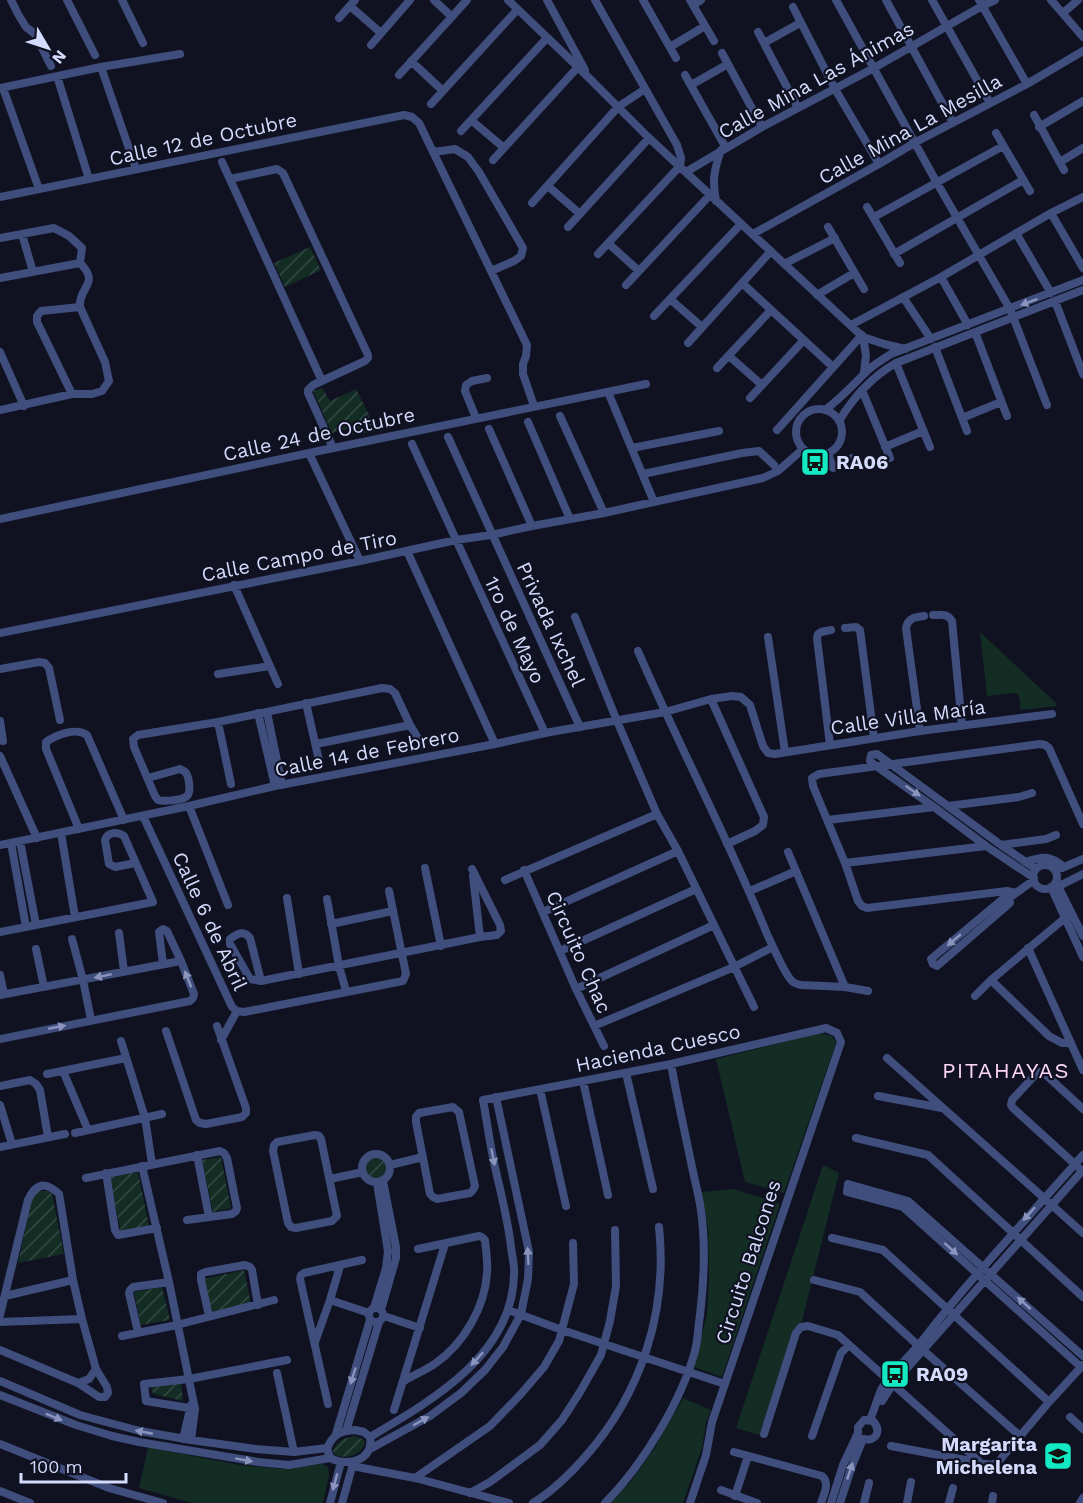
<svg xmlns="http://www.w3.org/2000/svg" width="1083" height="1503" viewBox="0 0 1083 1503" font-family="'Work Sans',sans-serif">
<style>
.green{fill:#132c24}
.garden{fill:url(#garden-furrows)}
.lines{fill:none;stroke-linecap:round;stroke-linejoin:round}
.minor{stroke:#3f4e7d;stroke-width:8}
.oneway{fill:#8a94bc}
.labels{text-anchor:middle;dominant-baseline:central;stroke-width:4.5;stroke-linejoin:round;paint-order:stroke}
.street-label{font-size:20px;fill:#d5dbfc;stroke:#101222}
.poi-label{font-size:20px;font-weight:bold;fill:#d5dbfc;stroke:#101222;text-anchor:start}
.quarter-label{font-size:22px;letter-spacing:1.5px;fill:#fcd6f9;stroke:#101222}
</style>
<defs>
<pattern id="garden-furrows" width="10" height="10" patternUnits="userSpaceOnUse" patternTransform="scale(1.5)"><rect width="10" height="10" fill="#132c24"/><path d="M-1 1l2-2M0 10L10 0M9 11l2-2" fill="none" stroke="#344a45"/></pattern>
</defs>
<rect width="100%" height="100%" fill="#101222"/>
<path class="green" d="M980 632 1056 703 1057 706 1020 710V699L1017 693 987 696Z
M819 1033 832 1036 836 1043 784 1193 745 1182 716 1059Z
M823 1165 839 1173 802 1321 759 1435 736 1428Z
M734 1189 780 1204 722 1377 694 1367 707 1314 709 1274 708 1229 701 1192Z
M683 1398 711 1410 706 1423 702 1448 683 1503H610L632 1480 654 1449Z
M148 1447 239 1465 281 1469 322 1464 328 1467 329 1476 323 1503H192L139 1488Z"/>
<path class="garden" d="M310 247 321 270 285 287 274 263Z
M322 388 330 401 356 389 377 431 350 435 347 429 332 433 313 391Z
M221 1157 231 1208 213 1212 202 1160Z
M366 1168a10 10 0 1 1 20 0a10 10 0 1 1-20 0Z
M138 1172 149 1226 121 1232 109 1177Z
M38 1191H48L52 1194 64 1254 18 1263 32 1199 34 1194Z
M244 1270 251 1304 212 1312 204 1279Z
M162 1287 170 1320 141 1325 134 1292Z
M181 1382 183 1401 153 1394 151 1387Z
M355 1436 364 1440 365 1443C361 1456 347 1459 335 1455L333 1451C337 1441 344 1438 355 1436Z"/>
<g class="lines">
<path class="minor" d="M11 0 18 14 26 27 35 34 51 66
M67 0 95 55
M122 0 143 43
M434 0 451 16
M508 0 578 67 649 138 863 337 884 344 905 349
M547 0 585 70
M595 0 677 145 681 158 680 166 598 254
M643 0 676 58
M690 0 714 41
M836 0 937 183 1010 309 1047 405
M886 0 953 123
M932 0 990 103
M979 0 1027 84
M1051 0 1083 37
M693 5 701 0
M350 6 381 33
M793 7 835 89 879 164
M1063 13 1078 0
M339 18 355 0
M758 32 798 108
M764 43 800 23
M371 45 410 0
M670 47 705 26
M722 53 762 127
M411 61 443 91
M101 67 136 169
M399 75 467 0
M685 75 726 148
M57 76 89 179
M691 85 728 64
M0 88 101 67 180 54
M3 88 39 189
M431 104 517 10
M1034 115 1064 170
M471 120 503 147
M1039 127 1083 101
M461 131 547 38
M996 133 1030 191
M433 152 455 149 468 157 479 172 523 248 521 256 514 261 491 271
M493 160 578 67
M222 162 322 381
M1060 162 1083 148
M686 172 762 127 874 68 982 6 995 0
M230 179 277 169 283 173 368 355V358L365 361 313 385 308 390V393L333 448
M548 186 580 214
M0 197 404 115 412 117 419 123 527 345 526 356 523 364V374L534 406
M716 201C712 181 714 170 721 150
M532 203 618 107 645 89
M867 207 900 263
M1051 213 1083 268
M874 217 1003 146
M568 227 649 138
M828 227 864 289
M1016 233 1051 293
M22 234 33 272
M753 234 879 164 916 142 1027 84 1083 51
M0 238 54 228 69 236 82 248 80 263
M609 244 639 271
M894 254 1023 180
M784 264 835 238
M941 277 968 325
M0 278 80 263
M742 283 833 367
M626 285 710 195
M817 295 854 273
M903 297 931 339
M670 299 702 327
M1055 301 1083 374
M654 316 741 224
M851 325 941 277 1051 213 1083 197
M975 332 1007 416
M863 337 866 355 864 373
M688 343 771 251
M935 347 967 431
M0 352 24 406
M729 356 762 385
M896 363 930 447
M717 368 771 310
M862 390 890 458
M608 392 654 502
M72 394 37 322V316L41 311 80 307
M750 398 804 340
M796 432a23 23 0 1 1 46 0a23 23 0 1 1-46 0Z
M0 410 72 394H92L102 391 109 381 105 362 80 307C78 287 101 284 80 263
M825 410C840 399 851 387 864 374 871 366 882 360 891 354L1083 280
M560 416 604 513
M476 418 465 391 466 385 472 381 487 378
M962 418 1001 402
M839 421C853 398 873 376 896 363L1083 290
M528 422 570 519
M489 429 532 526
M777 430 862 335
M448 437 580 727
M412 444 545 733
M885 447 923 431
M632 448 719 431
M309 453 360 561
M828 453 833 468 852 458
M643 474 742 453 759 451 774 465
M0 519 309 453 646 384
M407 551 495 744
M234 585 278 684
M933 615C941 615 947 613 952 621L962 726
M575 617 617 721 657 814 678 851 754 1007
M845 628 856 627 860 630 874 738
M0 633 360 561 456 540 491 535 532 526 604 513 763 478 778 471 803 449
M768 637 785 752
M638 651C679 746 728 838 767 934 772 944 785 976 793 982 796 984 797 984 801 985L845 987 868 991
M0 669 39 662 45 663 49 668 60 720
M218 674 270 666
M711 699 764 817 763 825 755 831 727 844
M306 703 320 765
M267 712 282 785
M258 713 275 786
M0 721 3 741
M218 722 231 784
M920 731 906 628C908 618 915 617 924 616
M316 744 410 725
M830 745 817 638 818 634 821 632 831 630
M0 756 37 838
M148 778 180 769C181 770 183 770 184 771 189 774 192 793 186 797 181 800 164 802 158 800L155 796 134 747 133 739 138 735 218 722 382 688 390 689 395 693 410 725 422 745
M189 806 228 905
M948 806 1019 797 1032 793
M143 816 232 1007 237 1011 244 1012 403 981 406 974 389 891
M828 820 934 807
M79 829 46 749V742C56 735 76 727 87 735L124 820
M61 833 75 917
M20 841 36 925
M11 843 26 927
M0 845 189 806 275 786 495 744 545 733 665 712 711 699 732 696 741 697 750 705 763 746 768 753 775 754 920 731 1052 714
M1001 845 1046 839 1056 835
M788 852 845 987
M1025 862C1043 856 1050 855 1064 867
M845 863 986 846
M1033 877a12 12 0 1 1 24 0a12 12 0 1 1-24 0Z
M425 868 441 946
M1062 868 1083 859
M524 870 576 989 604 1046
M473 876 480 937
M1034 878 986 846 934 807 876 766 870 761 871 755 877 754 1001 845 1036 869
M505 880 657 814
M1056 882 1083 936
M1059 886 1083 874
M1051 887 1083 957
M750 891 796 871
M1016 893 1007 891 867 908 862 906 858 901 845 863 813 786 812 778 819 774 1040 744 1045 745 1049 748 1083 824
M287 898 299 974
M1009 898 1010 903 937 966 933 964 931 959 1004 898H1009L1034 880
M327 899 339 966 346 991
M543 912 678 851
M331 924 393 911
M0 932 153 902 124 836C118 832 108 831 105 840L109 864 115 867 135 863
M119 933 124 971
M72 939 83 980 91 1020
M1028 948 1083 1070
M36 949 44 987
M560 951 696 889
M0 975 4 994
M991 980 1049 1036 1062 1043H1071
M261 981 250 938C244 930 238 933 230 939V944L250 979 261 981 480 937 497 935 501 931 500 925 472 869
M576 989 714 925
M0 995 181 961
M975 996 991 980 1065 918
M594 1026 734 967 773 947
M166 1031 196 1120 200 1123 206 1124 242 1117 246 1113V1108L217 1026
M0 1039 190 1001 193 998 194 994 181 961 167 931 163 929 159 932 163 964
M221 1040 237 1011
M121 1041 145 1118 152 1164
M887 1058 1083 1233
M63 1071 88 1130
M626 1073 653 1189
M47 1074 126 1058
M583 1081 608 1195
M0 1086 30 1080 36 1084 40 1090 48 1137
M540 1089 566 1206
M878 1096 942 1108
M0 1105 12 1144
M453 1107 459 1112 475 1186 473 1190 470 1193 437 1199 433 1197 430 1194 416 1122V1117L419 1113Z
M75 1133 162 1114
M315 1135 319 1136 321 1139 337 1216 332 1221 296 1228 291 1227 288 1223 273 1151 274 1145 277 1142Z
M856 1138 928 1155 1083 1297
M0 1147 65 1134
M362 1168a14 14 0 1 1 28 0a14 14 0 1 1-28 0Z
M197 1155 209 1217
M390 1165 423 1157
M142 1166 169 1282 195 1409 191 1440
M1078 1167 1013 1108 1011 1105 1012 1100 1035 1075 1039 1072 1044 1073 1083 1109
M106 1173 115 1230 118 1235 157 1228
M86 1178 220 1151 224 1153 227 1158 237 1208 236 1211 232 1214 187 1220
M330 1179 363 1172
M832 1238 883 1250 1049 1402
M814 1280 860 1292 923 1350 1020 1436
M5 1296 73 1280
M330 1300 369 1313
M369 1315a7 7 0 1 1 14 0a7 7 0 1 1-14 0Z
M374 1308 386 1268 388 1251 377 1183
M381 1310 396 1258V1247L383 1181
M508 1310 562 1330 725 1384
M0 1315 28 1200C36 1183 45 1181 59 1194L73 1280 82 1319 96 1369 89 1379 78 1383 0 1350
M209 1316 201 1280V1274L206 1272 245 1265 250 1267 252 1270 258 1305
M384 1316 420 1328
M0 1322 82 1319
M138 1332 129 1293 130 1290 133 1287 169 1282
M122 1336 177 1325 274 1300
M315 1342 330 1300 340 1266
M1081 1367 903 1207 847 1192 848 1184 908 1201 1083 1356
M277 1373 294 1452
M0 1381 80 1415 140 1431 191 1440 256 1449 294 1452 327 1448
M404 1381C414 1375 426 1370 436 1363 464 1343 485 1307 487 1273 488 1262 486 1251 485 1240L482 1237 479 1236 418 1249
M78 1383 99 1397H105L108 1393 107 1387 96 1369
M0 1395 76 1425 112 1436 139 1442 258 1462 289 1465 330 1458
M882 1401 893 1384 923 1350 1083 1170
M328 1404 300 1279 301 1275 304 1273 362 1260
M195 1409 146 1401 144 1384 189 1379 287 1360
M394 1410 445 1244
M1070 1417 1083 1429
M870 1420C874 1410 877 1400 881 1390 890 1374 910 1356 922 1341 972 1276 1029 1217 1083 1155
M355 1430 364 1432 370 1437C374 1461 347 1467 330 1458L327 1448C334 1434 339 1431 355 1430Z
M346 1431 379 1322
M336 1434 370 1320
M764 1434 796 1333 801 1327 808 1326 838 1335 982 1464
M812 1436 841 1353 849 1345
M370 1437C431 1401 513 1355 514 1274 515 1266 512 1256 511 1247 508 1220 501 1194 495 1167 490 1145 487 1122 483 1100L671 1064 826 1028 837 1033 841 1042 712 1422 706 1455 690 1503
M183 1439 191 1405
M0 1444 109 1488 163 1503
M891 1446 992 1465 999 1461 1049 1402 1083 1365
M370 1449 430 1416 461 1393 485 1370 503 1347 521 1314 528 1279 529 1252 496 1097
M734 1452 822 1476C830 1483 824 1494 821 1503
M352 1466 415 1478 509 1503
M415 1478 490 1426 520 1395 544 1367 559 1341 574 1284 573 1243
M721 1490 757 1503
M0 1491 30 1503
M470 1493 490 1482 540 1445 562 1420 580 1392 601 1355 610 1321 616 1286 615 1230
M735 1496 748 1456
M330 1503 341 1462
M342 1503 353 1464
M533 1503C553 1491 570 1474 585 1457 641 1394 668 1312 659 1227
M605 1503C642 1466 681 1402 695 1351 698 1340 698 1327 700 1315 704 1281 706 1246 701 1211 699 1195 694 1178 691 1162 684 1129 677 1097 671 1064
M831 1503 843 1465 858 1433V1427L864 1420 873 1421C882 1431 876 1442 863 1439
M840 1503 852 1466 863 1439
M864 1503 869 1483
M907 1503 911 1482
M949 1503 953 1488
M992 1503 993 1496
M1080 1503 1083 1498"/>
</g>
<defs><path id="oneway-solid" d="M-6-.8H1V-3.2L6.5 0L1 3.2V.8H-6Z" transform="scale(1.5)"/></defs>
<g class="oneway">
<use href="#oneway-solid" transform="translate(1029 302) rotate(159)"/>
<use href="#oneway-solid" transform="translate(913 791) rotate(35)"/>
<use href="#oneway-solid" transform="translate(954 940) rotate(140)"/>
<use href="#oneway-solid" transform="translate(103 976) rotate(168)"/>
<use href="#oneway-solid" transform="translate(188 979) rotate(-112)"/>
<use href="#oneway-solid" transform="translate(57 1027) rotate(-11)"/>
<use href="#oneway-solid" transform="translate(493 1157) rotate(79)"/>
<use href="#oneway-solid" transform="translate(1029 1214) rotate(132)"/>
<use href="#oneway-solid" transform="translate(951 1249) rotate(42)"/>
<use href="#oneway-solid" transform="translate(528 1256) rotate(-93)"/>
<use href="#oneway-solid" transform="translate(1024 1303) rotate(-138)"/>
<use href="#oneway-solid" transform="translate(477 1359) rotate(132)"/>
<use href="#oneway-solid" transform="translate(353 1376) rotate(107)"/>
<use href="#oneway-solid" transform="translate(54 1417) rotate(22)"/>
<use href="#oneway-solid" transform="translate(421 1421) rotate(-29)"/>
<use href="#oneway-solid" transform="translate(144 1432) rotate(-169)"/>
<use href="#oneway-solid" transform="translate(244 1460) rotate(10)"/>
<use href="#oneway-solid" transform="translate(850 1471) rotate(-71)"/>
<use href="#oneway-solid" transform="translate(335 1482) rotate(105)"/>
</g>
<defs>
<g id="bus-square" transform="scale(1.5)"><rect x="-9" y="-9" width="18" height="18" rx="4" fill="#13e9c2" stroke="#101222"/><path d="M-5-6H5V4H4V6H2V4H-2V6H-4V4H-5ZM-3.5-4V0h7V-4ZM-3.5 1.2v1.5H-2V1.2ZM2 1.2v1.5H3.5V1.2Z" fill="#111"/></g>
<g id="school-square" transform="scale(1.5)"><rect x="-9" y="-9" width="18" height="18" rx="4" fill="#13e9c2" stroke="#101222"/><path d="M0-5L7-2L0 1L-7-2ZM-4 1L0 2.5L4 1V4Q0 6-4 4Z" fill="#111"/></g>
</defs>
<g fill-rule="evenodd">
<use href="#bus-square" x="815" y="462"/>
<use href="#bus-square" x="895" y="1374"/>
<use href="#school-square" x="1058" y="1456"/>
</g>
<g class="labels">
<g class="street-label">
<text transform="translate(816 80) rotate(-29)">Calle Mina Las Ánimas</text>
<text transform="translate(910 129) rotate(-29)">Calle Mina La Mesilla</text>
<text transform="translate(203 139) rotate(-12)">Calle 12 de Octubre</text>
<text transform="translate(319 434) rotate(-12)">Calle 24 de Octubre</text>
<text transform="translate(299 556) rotate(-11)">Calle Campo de Tiro</text>
<text transform="translate(551 624) rotate(65)">Privada Ixchel</text>
<text transform="translate(515 630) rotate(65)">1ro de Mayo</text>
<text transform="translate(908 717) rotate(-8)">Calle Villa María</text>
<text transform="translate(367 752) rotate(-11)">Calle 14 de Febrero</text>
<text transform="translate(210 921) rotate(65)">Calle 6 de Abril</text>
<text transform="translate(579 952) rotate(66)">Circuito Chac</text>
<text transform="translate(658 1048) rotate(-12)">Hacienda Cuesco</text>
<text transform="translate(748 1262) rotate(-72)">Circuito Balcones</text>
</g>
<g class="poi-label">
<text x="836" y="462">RA06</text>
<text x="916" y="1374">RA09</text>
<text x="1037" y="1444" text-anchor="end">Margarita<tspan x="1037" dy="23">Michelena</tspan></text>
</g>
<g class="quarter-label">
<text x="1006" y="1070">PITAHAYAS</text>
</g>
</g>
<g transform="translate(48 48) rotate(129)" stroke="#101222" stroke-width="4.5" paint-order="stroke">
<path d="M0-4.5L10 22L0 15L-10 22Z" fill="#d5dbfc"/>
<text y="-9" font-size="16" font-weight="bold" text-anchor="middle" fill="#d5dbfc">N</text>
</g>
<path d="M21 1473v9h105v-9" fill="none" stroke="#d5dbfc" stroke-width="3"/>
<text x="30" y="1473" font-size="18" fill="#d5dbfc" stroke="#101222" stroke-width="4.5" paint-order="stroke">100 m</text>
</svg>
